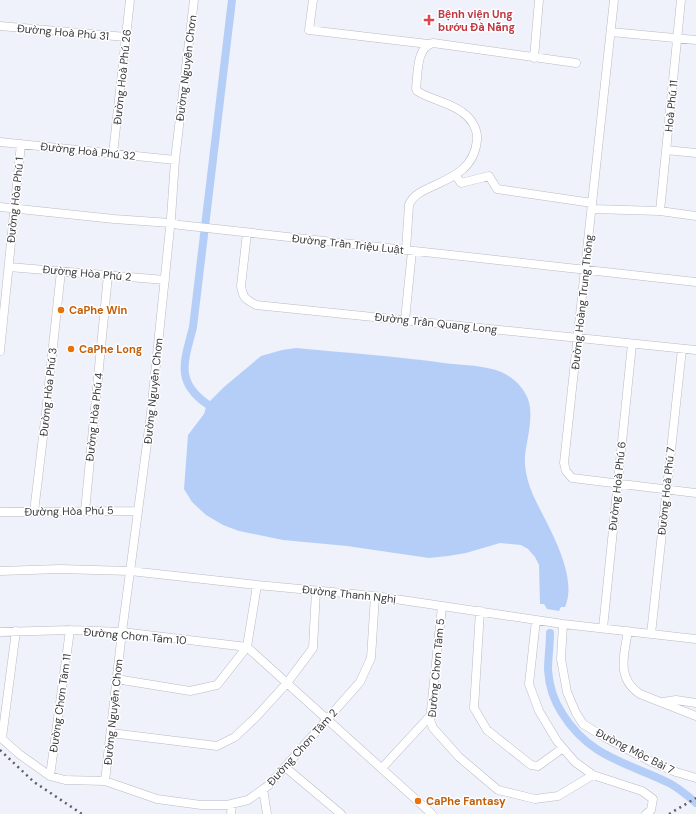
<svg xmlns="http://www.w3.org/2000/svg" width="696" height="814" viewBox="0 0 696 814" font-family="'DM Sans',sans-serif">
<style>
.water{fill:#b5cef7}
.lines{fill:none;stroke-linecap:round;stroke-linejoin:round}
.canal{stroke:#b5cef7;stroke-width:8}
.minor-casing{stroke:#b9bbc4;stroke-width:9}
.minor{stroke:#fff;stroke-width:8}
.rail{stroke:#5d5e62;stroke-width:2.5;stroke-dasharray:2 4;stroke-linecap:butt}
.health-dot{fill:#e0444e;stroke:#fff;stroke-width:1.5}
.food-dot{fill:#e8710a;stroke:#fff;stroke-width:1.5}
.labels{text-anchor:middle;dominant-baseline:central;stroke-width:3;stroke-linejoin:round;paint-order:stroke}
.health-label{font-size:11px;font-weight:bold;fill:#be3a42;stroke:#fff;text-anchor:start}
.street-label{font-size:11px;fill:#393a3d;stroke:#fff}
.food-label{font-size:11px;font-weight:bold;fill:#c56008;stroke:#fff;text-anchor:start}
</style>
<rect width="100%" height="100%" fill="#eff1fb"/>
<path class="water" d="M296 348C346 353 395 356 444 363 460 365 477 365 492 369 507 372 522 384 528 399 534 416 527 438 525 456 524 469 528 484 534 497 547 525 579 575 565 607H561L559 611 547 609 544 604H540L539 565 535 557 528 549 521 545 500 543 466 553 448 556 429 558 347 546 283 540 239 531 223 525 206 515 192 502 184 489 188 435 204 414 207 404 224 387 261 356 282 350Z"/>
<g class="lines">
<path class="canal" d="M207 404C174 381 185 360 193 327L232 0
M550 633C550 646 548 658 548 670 549 685 554 701 562 713 589 757 626 762 669 783 679 788 688 796 696 803"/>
<g class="minor-casing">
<path id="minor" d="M313 0 309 30 428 44
M614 0 564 463 566 471 572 478 696 493
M0 26 126 37
M611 32 696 40
M534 58 539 0
M0 142 175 160
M666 150 696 153
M113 154 130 0
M456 176 461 183 489 176 497 189 592 203
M0 207 114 219 170 223 180 225 696 282
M592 209 660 211 696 216
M660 211 681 0
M247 233 241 286C243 298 245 299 256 305L696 350
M406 250 409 205C417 181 473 186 477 140 478 129 471 118 462 112 449 102 431 100 417 91L416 88C418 74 416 47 433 43L576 63
M9 267 165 280
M405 320 412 251
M0 351 21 144
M85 511 108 275
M0 512 138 511
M34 512 46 412 61 271
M0 571 60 569 130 571 257 585 375 596 563 624 696 639
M442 606 430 720 433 728 459 757 498 790 535 799 558 796 593 775
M480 611 474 708 487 730 531 765 538 766 563 748
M536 620 529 684 539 711 557 741 575 762 593 775 642 791 653 799 651 810 646 814
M563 624 561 659 567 692 576 713 583 724 604 737 650 761 676 772 696 778
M603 628 632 344
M628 631C624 655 616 678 640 694L696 716
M0 632 70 630 122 632 247 647
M651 634 682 349
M247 647 432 814
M116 679 190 691 217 685 247 647 257 585
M663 702 676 700 696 703
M111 733 217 746 235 737 256 717 287 683 313 648 316 591
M0 737 19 754 50 776 65 780 105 781 157 799 201 805H227L248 800 269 785 360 682 371 658 375 596
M2 738 16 631
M285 767 341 814
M382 768 431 715
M50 776 70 630
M105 781 122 632 151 413 171 218 175 160 194 0
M263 789 267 814
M231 814 232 804"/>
</g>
<use href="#minor" class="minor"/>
<path class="rail" d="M0 750 34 782 82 814
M669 814 696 798"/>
</g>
<path class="health-dot" d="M427 14h4v4h4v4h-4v4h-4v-4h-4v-4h4z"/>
<g class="food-dot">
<circle cx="61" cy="310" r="4"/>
<circle cx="71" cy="349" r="4"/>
<circle cx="418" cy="801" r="4"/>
</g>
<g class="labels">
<g class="health-label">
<text x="438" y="14">Bệnh viện Ung<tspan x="438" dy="13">bướu Đà Nẵng</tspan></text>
</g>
<g class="street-label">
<text transform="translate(63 32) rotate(5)">Đường Hoà Phú 31</text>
<text transform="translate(186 68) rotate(-83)">Đường Nguyễn Chơn</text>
<text transform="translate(122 77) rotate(-84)">Đường Hoà Phú 26</text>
<text transform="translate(671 106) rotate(-84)">Hoà Phú 11</text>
<text transform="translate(88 151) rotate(6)">Đường Hoà Phú 32</text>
<text transform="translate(15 200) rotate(-84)">Đường Hòa Phú 1</text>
<text transform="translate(348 244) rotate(6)">Đường Trần Triệu Luật</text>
<text transform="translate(87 273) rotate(5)">Đường Hòa Phú 2</text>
<text transform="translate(582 302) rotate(-84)">Đường Hoàng Trung Thông</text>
<text transform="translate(436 323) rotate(6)">Đường Trần Quang Long</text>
<text transform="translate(153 391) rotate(-84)">Đường Nguyễn Chơn</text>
<text transform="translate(48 392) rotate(-84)">Đường Hòa Phú 3</text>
<text transform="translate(94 417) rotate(-84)">Đường Hòa Phú 4</text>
<text transform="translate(617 486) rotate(-84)">Đường Hoà Phú 6</text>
<text transform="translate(666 491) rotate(-84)">Đường Hoà Phú 7</text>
<text transform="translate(69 511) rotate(-1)">Đường Hòa Phú 5</text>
<text transform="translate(349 594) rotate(6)">Đường Thanh Nghị</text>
<text transform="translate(135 636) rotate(5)">Đường Chơn Tâm 10</text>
<text transform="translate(436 668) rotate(-85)">Đường Chơn Tâm 5</text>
<text transform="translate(60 703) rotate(-82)">Đường Chơn Tâm 11</text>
<text transform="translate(113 712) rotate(-84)">Đường Nguyễn Chơn</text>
<text transform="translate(302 747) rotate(-48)">Đường Chơn Tâm 2</text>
<text transform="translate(635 751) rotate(27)">Đường Mộc Bài 7</text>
</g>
<g class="food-label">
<text x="69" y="310">CaPhe Win</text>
<text x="79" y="349">CaPhe Long</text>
<text x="426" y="801">CaPhe Fantasy</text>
</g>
</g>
</svg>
